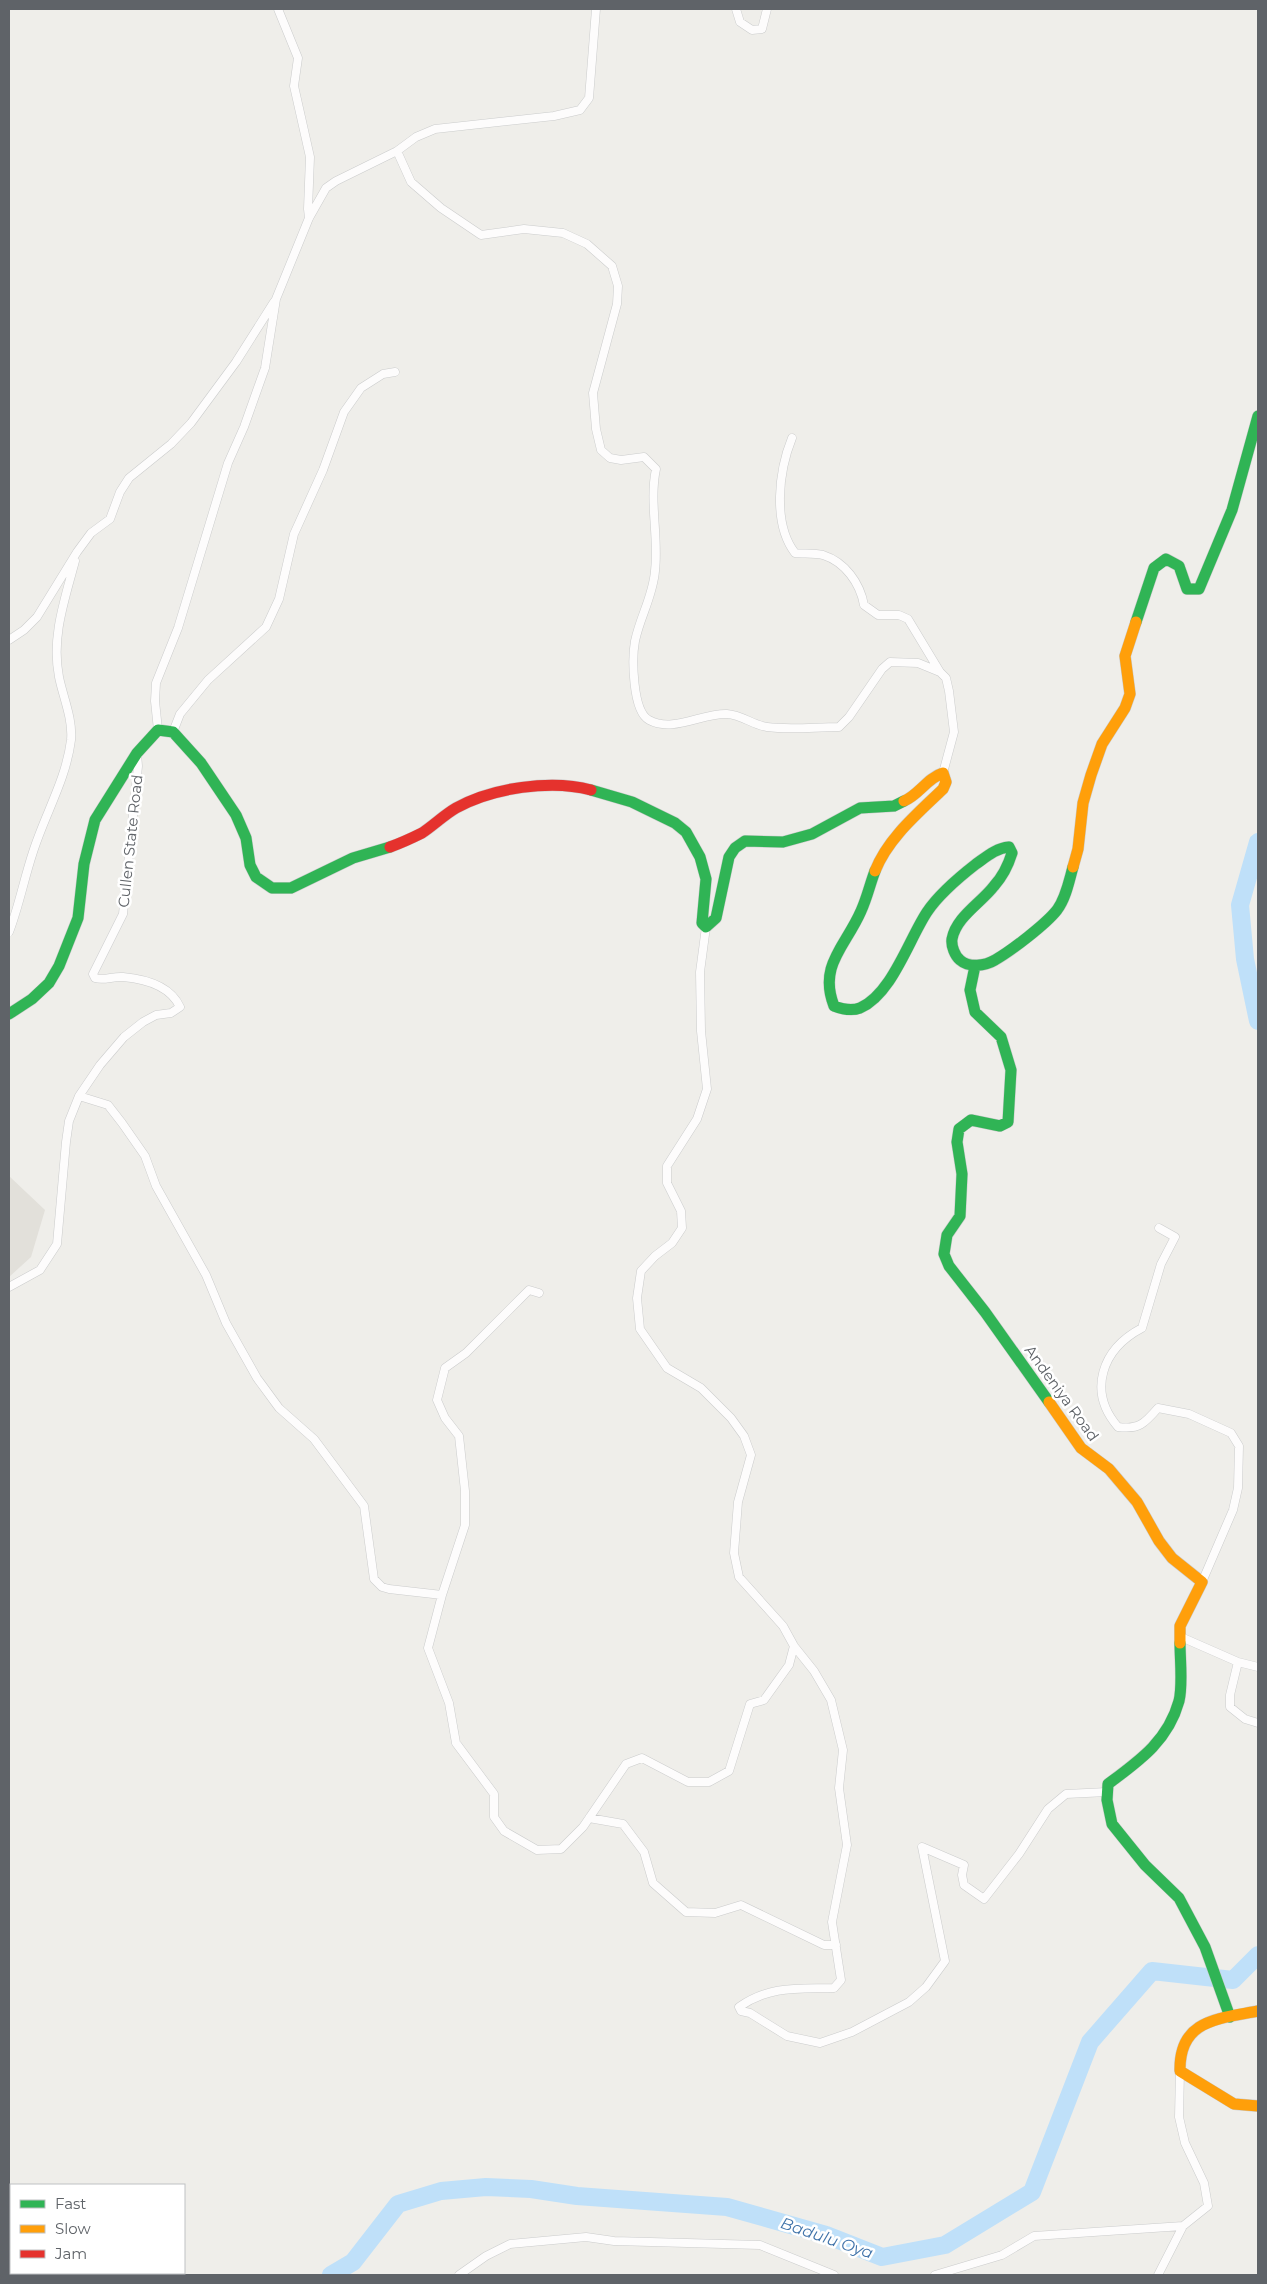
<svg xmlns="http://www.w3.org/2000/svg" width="1267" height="2284" viewBox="0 0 1267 2284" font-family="Montserrat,sans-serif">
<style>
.education{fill:#e2e0da}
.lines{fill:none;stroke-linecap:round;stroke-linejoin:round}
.river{stroke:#bfe0f9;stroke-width:18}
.street-casing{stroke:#cbcccc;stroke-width:9}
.fast-casing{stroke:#cacacb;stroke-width:12}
.slow-casing{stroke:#cacacb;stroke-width:12}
.jam-casing{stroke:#cacacb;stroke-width:12}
.street{stroke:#fdfcfc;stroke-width:8}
.fast{stroke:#30b455;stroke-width:11}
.slow{stroke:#ff9f0a;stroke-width:11}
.jam{stroke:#e5322d;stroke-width:11}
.labels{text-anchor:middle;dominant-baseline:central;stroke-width:5;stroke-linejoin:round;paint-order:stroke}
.street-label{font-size:15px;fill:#5f6368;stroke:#fff}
.water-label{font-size:16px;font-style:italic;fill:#4174aa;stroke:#fff}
</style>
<rect width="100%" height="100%" fill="#efeeea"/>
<path class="education" d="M9 1176 45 1210 31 1257 9 1277Z"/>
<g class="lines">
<path class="river" d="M1258 842 1240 905 1245 959 1258 1021
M331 2275 353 2262 398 2204 441 2191 486 2187 531 2189 577 2196 727 2207 826 2235 882 2257 945 2245 1032 2192 1090 2042 1152 1971 1233 1980 1258 1955"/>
<g class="street-casing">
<path id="street" d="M278 9 298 58 294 86 310 157 308 209 309 218
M736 9 740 22 752 30 762 29 767 9
M397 151 411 182 441 208 481 235 524 229 563 233 587 244 612 266 618 286 617 304 593 393 596 429 601 450 610 458 621 460 644 457 656 469C649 502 659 537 655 571 653 596 640 617 635 641 632 657 632 711 649 720 673 733 702 713 727 714 742 715 753 725 767 727 790 730 815 727 839 727L849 717 882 669 890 662 918 663 940 672 946 678 949 691 954 732 943 773
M792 438C779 470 772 523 795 553 803 554 814 553 823 555 845 562 860 583 864 605L878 615H899L908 619 940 672
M9 640 24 630 37 617 77 552 91 533 110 519 120 492 129 478 171 444 191 423 236 362 274 302
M158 730 155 701 156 683 178 628 228 463 244 427 265 368 276 299 309 218 326 188 336 181 397 151 416 137 435 129 554 116 580 110 589 98 596 9
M173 732 180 714 208 680 266 627 279 599 294 534 323 470 344 412 361 388 383 374 395 372
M706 927 700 972 701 1031 707 1089 697 1119 667 1166V1183L681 1211 682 1228 672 1243 655 1256 641 1271 637 1298 640 1329 667 1368 701 1388 731 1418 744 1436 751 1455 738 1502 734 1553 739 1577 783 1626 794 1646 814 1671 831 1700 843 1750 839 1788 847 1845 832 1922 841 1980 834 1988C798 1989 771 1985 739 2007L741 2011 750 2013 787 2036 820 2043 852 2032 909 2002 926 1987 945 1961 922 1847 964 1865 962 1875 964 1885 984 1899 1019 1854 1048 1809 1066 1794 1107 1792
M9 932C19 906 24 879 33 852 45 814 66 780 71 740 73 719 63 697 59 677 51 637 65 599 75 561
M79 1096 108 1105 122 1123 145 1156 156 1186 206 1275 226 1323 257 1378 279 1408 314 1439 364 1506 374 1579 382 1587 389 1589 442 1595
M1159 1228 1175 1237 1161 1264 1142 1328C1102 1349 1087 1391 1118 1427 1139 1430 1145 1423 1158 1408L1189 1414 1231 1433 1239 1446 1238 1488 1233 1510 1202 1582
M9 1287 40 1270 57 1244 66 1142 69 1121 79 1096 100 1065 124 1037 143 1022 156 1015 171 1013 180 1007C170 985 145 979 123 977 113 976 104 981 95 978L93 974 123 914 138 766 137 754
M539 1293 529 1290 466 1353 445 1368 437 1400 445 1418 459 1436 465 1491V1525L442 1595 428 1648 449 1703 456 1743 494 1794V1817L504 1831 537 1850 561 1849 583 1827 626 1764 642 1758 688 1782H709L729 1771 750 1704 764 1700 789 1665 794 1646
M1181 1637 1238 1662 1258 1667
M1238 1662 1230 1695V1707L1245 1719 1258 1723
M589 1818 623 1824 644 1852 653 1883 686 1912 715 1913 741 1905 824 1945H836
M459 2275 486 2256 510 2244 586 2237 614 2241 760 2245 834 2275
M935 2275 1002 2255 1034 2236 1183 2226
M1158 2275 1183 2226 1208 2206 1204 2183 1185 2143 1179 2117 1180 2071"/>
</g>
<g class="fast-casing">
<path id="fast" d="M1136 622 1154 568 1166 559 1179 566 1187 589H1199L1232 510 1258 416
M591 790 632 802 675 823 686 832 700 857 706 879 702 923 706 927 716 918 729 857 735 848 745 841 783 842 812 834 860 808 894 806 904 801
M875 871C870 884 867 898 861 911 846 946 818 965 834 1006 842 1009 852 1011 860 1008 892 994 909 939 927 912 939 894 958 878 976 864 986 857 996 848 1009 847L1012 853C1008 866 1003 876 994 886 981 903 956 917 952 939 951 946 955 956 960 960 969 968 985 966 995 960 1011 951 1046 924 1057 910 1066 898 1069 881 1073 867
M975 966 970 990 975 1012 1001 1037 1011 1070 1008 1122 1000 1126 971 1120 959 1129 957 1142 962 1174 960 1216 947 1235 944 1254 949 1266 985 1312 1049 1402
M9 1014 32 999 49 983 59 966 78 918 84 864 95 820 137 753 158 730 173 732 201 763 236 815 246 838 250 865 256 877 272 888H291L353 858 390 847
M1180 1643C1180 1660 1183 1685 1179 1701 1168 1741 1139 1761 1108 1784L1107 1800 1112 1824 1145 1865 1179 1898 1205 1947 1230 2017"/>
</g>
<g class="slow-casing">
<path id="slow" d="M1073 867 1078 849 1083 803 1091 775 1102 744 1125 708 1130 694 1125 656 1136 622
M875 871C888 838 918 813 943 789L946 782 943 773C927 778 919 795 904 801
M1049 1402 1081 1448 1109 1469 1137 1502 1159 1541 1172 1558 1202 1582 1180 1626V1643
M1258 2011C1217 2019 1179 2020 1180 2071L1234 2104 1258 2106"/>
</g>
<g class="jam-casing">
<path id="jam" d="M390 847C401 843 412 838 422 833 434 825 444 815 456 808 492 788 551 779 591 790"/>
</g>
<use href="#street" class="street"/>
<use href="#fast" class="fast"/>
<use href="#slow" class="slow"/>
<use href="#jam" class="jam"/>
</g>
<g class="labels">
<g class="street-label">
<text transform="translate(130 841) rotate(-84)">Cullen State Road</text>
<text transform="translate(1062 1393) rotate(54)">Andeniya Road</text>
</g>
<g class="water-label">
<text transform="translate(827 2238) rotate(19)">Badulu Oya</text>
</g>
</g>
<rect width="1267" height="2284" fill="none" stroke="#5f6368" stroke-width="20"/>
<rect x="10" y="2184" width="175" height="90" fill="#ffffff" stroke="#bfc1c3"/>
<rect x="20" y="2200" width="25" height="8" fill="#30b455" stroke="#bfc1c3"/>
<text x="55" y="2209" font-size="15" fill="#5f6368">Fast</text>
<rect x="20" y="2225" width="25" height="8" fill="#ff9f0a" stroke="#bfc1c3"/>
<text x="55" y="2234" font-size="15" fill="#5f6368">Slow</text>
<rect x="20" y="2250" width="25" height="8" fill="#e5322d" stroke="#bfc1c3"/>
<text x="55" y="2259" font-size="15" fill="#5f6368">Jam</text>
</svg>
